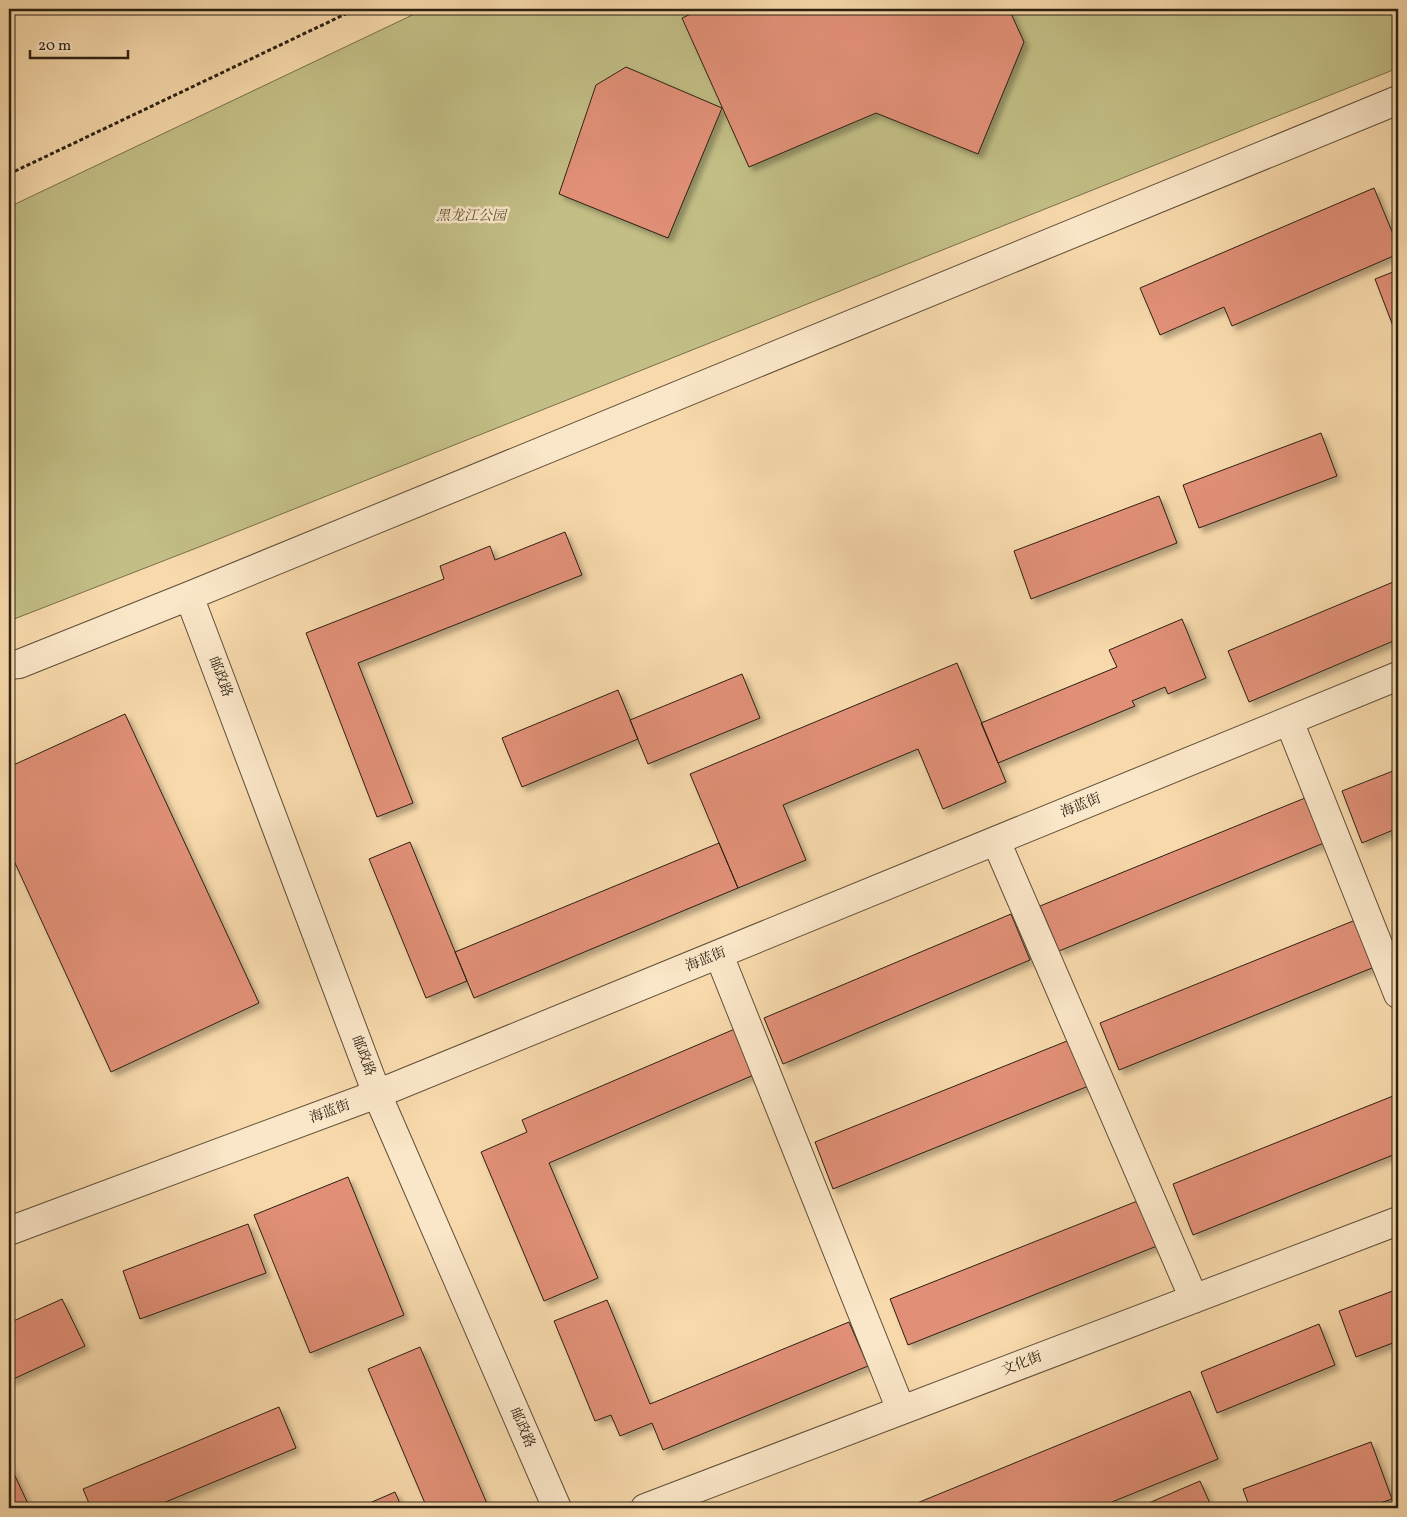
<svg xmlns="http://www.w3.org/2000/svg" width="1407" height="1517" viewBox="0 0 1407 1517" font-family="Vollkorn,'Noto Serif SC',serif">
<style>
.green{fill:#c2be85;stroke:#776f4c}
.building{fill:#e19077;stroke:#2c2012;filter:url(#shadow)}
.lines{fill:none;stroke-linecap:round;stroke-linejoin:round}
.minor-casing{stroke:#5f4e38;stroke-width:30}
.path{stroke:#2c2012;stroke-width:3;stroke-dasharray:4 2.5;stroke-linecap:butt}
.minor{stroke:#fae6c8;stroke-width:28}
.labels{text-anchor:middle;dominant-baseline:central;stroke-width:5;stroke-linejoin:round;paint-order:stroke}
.park-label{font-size:14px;font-style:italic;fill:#594f34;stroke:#fae6c8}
.street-label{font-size:14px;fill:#2c2012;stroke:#fae6c8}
</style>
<defs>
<filter id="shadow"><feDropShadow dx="4.5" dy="4.5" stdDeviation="2.5" flood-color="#0004"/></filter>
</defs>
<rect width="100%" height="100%" fill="#f7d9ab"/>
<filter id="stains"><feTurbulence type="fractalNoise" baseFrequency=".004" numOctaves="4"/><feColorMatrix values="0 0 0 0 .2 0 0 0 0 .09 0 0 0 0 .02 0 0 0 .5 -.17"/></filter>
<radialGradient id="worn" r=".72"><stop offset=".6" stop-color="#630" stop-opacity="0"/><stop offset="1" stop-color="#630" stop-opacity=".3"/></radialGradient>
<path class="green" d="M425 9H1398V68L199 547 9 621V207Z"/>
<path class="building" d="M702 9H1009L1024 42 978 154 876 113 749 167 682 18Z
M626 67 722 108 668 238 559 194 596 85Z
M1374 188 1398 246V254L1232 326 1224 307 1160 335 1140 288Z
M1398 270V339L1375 279Z
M1321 433 1337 476 1199 528 1183 485Z
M1159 496 1177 543 1031 599 1014 551Z
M565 532 582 575 358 663 413 803 377 817 306 633 444 579 440 566 490 546 495 560Z
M1398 580V639L1249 702 1228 651Z
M1182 619 1206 678 1168 694 1165 687 1132 701 1135 706 998 763 981 723 1117 667 1109 650Z
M957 663 1006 782 943 809 918 749 783 805 806 860 738 888 690 774Z
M742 674 760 718 648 764 630 720Z
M618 690 638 739 522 787 502 738Z
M125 714 259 1003 111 1072 9 850V767Z
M1398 769V828L1362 843 1342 791Z
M1305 798 1324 843 1059 951 1040 906Z
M410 842 467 981 426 998 369 859Z
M719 843 738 888 474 998 455 952Z
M1011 914 1030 960 783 1064 764 1018Z
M1398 915V928L1394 917Z
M1358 919 1377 966 1119 1070 1100 1023Z
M737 1028 756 1074 549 1163 598 1278 544 1301 481 1152 527 1132 522 1120Z
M1072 1039 1091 1085 833 1189 815 1142Z
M1398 1094V1153L1193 1235 1173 1184Z
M348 1177 404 1315 310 1353 254 1215Z
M1145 1198 1162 1244 908 1345 890 1299Z
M248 1224 266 1273 140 1319 123 1271Z
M1398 1289V1341L1356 1357 1339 1311Z
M62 1299 85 1346 9 1381V1323Z
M607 1300 650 1404 849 1322 868 1366 663 1450 652 1423 620 1436 611 1415 595 1421 554 1321Z
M1319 1324 1335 1365 1217 1413 1201 1372Z
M420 1347 488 1506 482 1508H427L368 1369Z
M1190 1391 1218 1459 1097 1508H905Z
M279 1407 296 1448 151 1508H91L83 1489Z
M1371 1442 1392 1499 1365 1508H1250L1243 1489Z
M9 1463 30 1508H9Z
M1200 1481 1212 1508H1137Z
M395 1492 402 1508H358Z"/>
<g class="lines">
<g class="minor-casing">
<path id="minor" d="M189 596 377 1094 557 1508
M9 665 19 664 189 596 1398 100
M1289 721 1398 994
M996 841 1194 1299
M719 955 901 1410
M9 1231 377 1094 1398 676
M645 1508 1398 1221"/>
</g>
<path class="path" d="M9 174 356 9"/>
<use href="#minor" class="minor"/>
</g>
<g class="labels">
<g class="park-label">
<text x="471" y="216">黑龙江公园</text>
</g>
<g class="street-label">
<text transform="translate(220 677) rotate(69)">邮政路</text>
<text transform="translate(1081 806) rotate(-22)">海蓝街</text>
<text transform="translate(706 960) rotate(-22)">海蓝街</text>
<text transform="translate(363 1056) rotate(69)">邮政路</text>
<text transform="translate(330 1112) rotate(-20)">海蓝街</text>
<text transform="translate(1022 1364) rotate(-21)">文化街</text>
<text transform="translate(522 1428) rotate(67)">邮政路</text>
</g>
</g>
<rect width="1407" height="1517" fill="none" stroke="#f7d9ab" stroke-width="30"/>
<rect x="10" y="10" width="1387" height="1497" fill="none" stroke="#2c2012" stroke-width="2.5"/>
<rect x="15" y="15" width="1377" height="1487" fill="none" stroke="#2c2012"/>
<path d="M30 50v8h98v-8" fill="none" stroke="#2c2012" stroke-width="2.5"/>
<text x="38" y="50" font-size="15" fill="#2c2012" stroke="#fae6c8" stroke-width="4" paint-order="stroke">20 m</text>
<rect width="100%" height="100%" filter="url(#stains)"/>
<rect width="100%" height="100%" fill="url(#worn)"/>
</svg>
